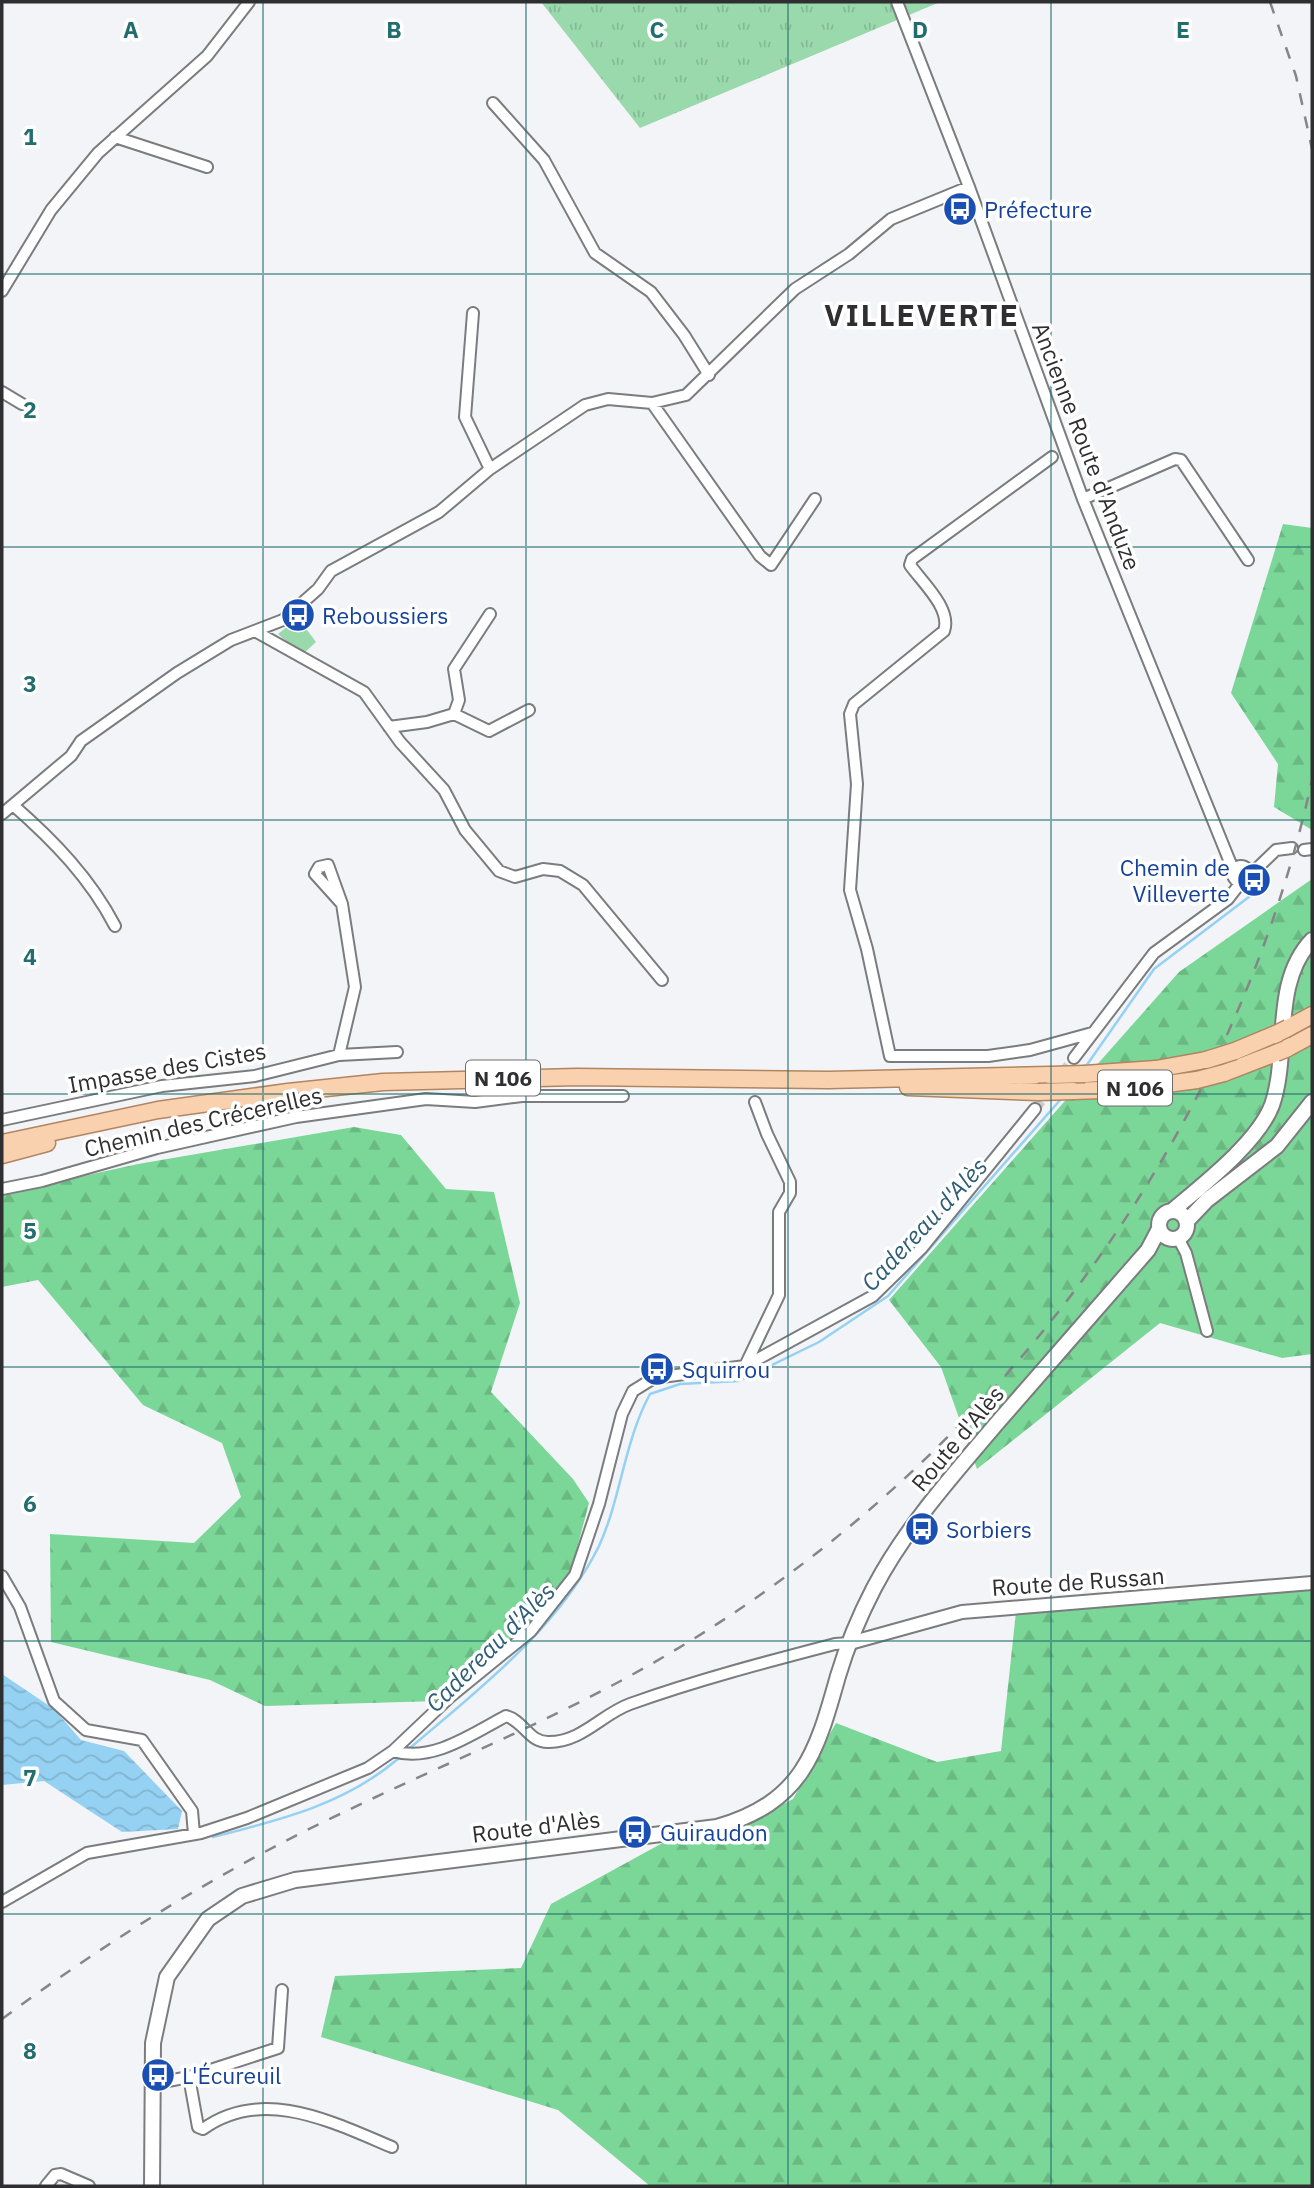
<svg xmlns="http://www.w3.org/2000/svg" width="1314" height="2188" viewBox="0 0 1314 2188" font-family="'IBM Plex Sans',sans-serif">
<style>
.grass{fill:url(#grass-tufts)}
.forest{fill:url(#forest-firs)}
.park{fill:#99d9ab}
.water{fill:url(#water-waves)}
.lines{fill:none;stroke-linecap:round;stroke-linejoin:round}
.stream{stroke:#95d1f2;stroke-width:2.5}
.minor-tunnel{stroke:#cccdcf;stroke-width:10;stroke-dasharray:10 5;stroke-linecap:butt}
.minor-casing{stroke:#7b7c7e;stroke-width:14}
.tertiary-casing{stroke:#7b7c7e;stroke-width:16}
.secondary-casing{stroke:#7b7c7e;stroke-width:18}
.primary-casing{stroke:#b18560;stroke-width:19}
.minor{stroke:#fff;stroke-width:10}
.tertiary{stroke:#fff;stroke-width:12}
.secondary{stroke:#fff;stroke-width:14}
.primary{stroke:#fad1af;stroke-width:16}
.rail{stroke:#858688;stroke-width:2.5;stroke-dasharray:12 12;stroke-linecap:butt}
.primary-bridge-casing{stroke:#b18560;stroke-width:19;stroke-linecap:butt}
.primary-bridge{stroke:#fad1af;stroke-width:16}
.grid{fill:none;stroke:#226e6e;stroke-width:2;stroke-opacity:0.55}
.labels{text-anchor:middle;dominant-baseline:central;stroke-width:7;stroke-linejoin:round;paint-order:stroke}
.shield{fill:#fff;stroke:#6d6d6f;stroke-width:2}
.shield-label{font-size:21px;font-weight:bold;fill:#2f2f31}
.transit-label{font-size:23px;fill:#164399;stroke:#fff;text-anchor:start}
.street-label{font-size:23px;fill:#2f2f31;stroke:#fff}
.water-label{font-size:24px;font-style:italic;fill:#2e5d74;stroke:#fff}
.district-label{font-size:30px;font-weight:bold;letter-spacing:2px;fill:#2f2f31;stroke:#fff}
.grid-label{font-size:23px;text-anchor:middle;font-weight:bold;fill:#226e6e;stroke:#fff;stroke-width:7;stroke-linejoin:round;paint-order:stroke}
</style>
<defs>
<pattern id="grass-tufts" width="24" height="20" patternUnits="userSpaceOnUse" patternTransform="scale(1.75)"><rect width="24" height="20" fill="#99d9ab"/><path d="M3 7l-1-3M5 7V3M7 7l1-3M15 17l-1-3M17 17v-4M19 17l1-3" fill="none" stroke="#84bb94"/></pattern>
<pattern id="forest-firs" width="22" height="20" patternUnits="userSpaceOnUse" patternTransform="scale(1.75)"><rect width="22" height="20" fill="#7ad797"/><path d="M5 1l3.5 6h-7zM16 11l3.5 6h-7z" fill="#6ab983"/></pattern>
<pattern id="water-waves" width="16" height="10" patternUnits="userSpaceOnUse" patternTransform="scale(1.75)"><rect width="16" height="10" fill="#95d1f2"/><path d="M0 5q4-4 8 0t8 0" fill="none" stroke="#81b4d0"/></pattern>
</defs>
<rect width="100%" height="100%" fill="#f3f4f7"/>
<path class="grass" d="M541 2H940L640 128Z"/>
<path class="forest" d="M1283 524 1312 528V830L1274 807 1278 764 1231 693Z
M1312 879V1354L1282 1358 1160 1323 977 1469 941 1367 889 1300 1179 972Z
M354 1127 401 1135 446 1189 494 1192 520 1303 491 1392 573 1479 589 1503 571 1571 527 1630 439 1701 265 1706 210 1680 51 1642 50 1534 194 1543 241 1497 222 1443 143 1405 38 1280 2 1287V1194L138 1164Z
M1312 1588V2186H650L558 2110 321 2037 335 1976 521 1968 551 1904 679 1834 725 1835 793 1799 836 1723 937 1762 1001 1751 1016 1612Z"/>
<path class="park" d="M298 618 316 642 302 655 278 634Z"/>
<path class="water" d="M2 1674 54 1709 81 1740 124 1751 182 1811 178 1829 122 1832 44 1781 2 1785Z"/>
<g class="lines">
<path class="stream" d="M1084 1069 1154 969 1266 884
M410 1748C479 1689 558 1629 599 1546 621 1498 624 1442 650 1394L680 1384 739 1381 819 1342 888 1296 1061 1099
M213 1837C280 1820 346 1804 399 1758"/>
<path class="minor-tunnel" d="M1035 1109 1074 1058"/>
<g class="minor-casing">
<path id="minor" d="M897 2 969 187 1083 499 1234 872
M493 103 544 160 595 253 651 292 684 335 709 375
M115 137 207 167
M2 291 51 210 98 153 207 56 249 2
M473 313 465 417 490 469
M2 392 22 404
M652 403 760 556 771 565 815 499
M1052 457 912 559 910 565C922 582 952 609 944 631L854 704 850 714 857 784 850 890 867 949 890 1056H988L1030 1050 1092 1033
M1083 499 1175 459 1181 460 1248 560
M255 631 364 692 400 742 444 790 465 830 499 871 515 877 543 869 560 871 583 885 662 980
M454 714 489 731 529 710
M389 727 427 722 454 714 459 700 454 669 490 614
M13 805C54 841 90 878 115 926
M2 814 71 756 81 741 177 673 231 640 283 620 318 589 331 571 439 512 490 469 585 405 608 399 652 403 686 395 795 289 849 254 891 219 969 187
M1304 850 1312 849
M1233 874a8 8 0 1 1 16 0a8 8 0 1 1-16 0Z
M1248 877 1276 850 1292 848
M339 1055 397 1052
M1074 1058 1154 953 1228 899 1242 881
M2 1120 162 1086 255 1076 339 1055 355 987 342 904 328 865 319 867 315 874 342 904
M2 1189 42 1181 157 1148 296 1117 426 1099 475 1102 522 1096H623
M1178 1238 1186 1253 1207 1331
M745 1366 779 1295V1212L790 1193V1182L767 1134 755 1102
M2 1576 20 1607 54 1701 86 1730 142 1740 192 1811 194 1834
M393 1751C432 1763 472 1734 506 1716 524 1721 529 1743 549 1742 582 1742 602 1714 630 1704 697 1680 766 1662 835 1644L850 1643
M2 1902 87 1853 201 1833 247 1818 368 1768 393 1751 451 1696 531 1631 575 1575 599 1504 622 1414 633 1391 654 1378 745 1366 873 1296 921 1249 1035 1109
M189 2077 198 2127 203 2129C263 2086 332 2122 392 2147
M152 2084 189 2077 278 2048 282 1990
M46 2186 55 2175 61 2174 89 2186"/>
</g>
<g class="tertiary-casing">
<path id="tertiary" d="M850 1643 962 1612 1312 1583"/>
</g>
<g class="secondary-casing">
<path id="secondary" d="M1173 1210C1204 1184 1258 1142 1272 1105 1290 1053 1271 983 1312 940
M1159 1225a14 14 0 1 1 28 0a14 14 0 1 1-28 0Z
M1187 1221 1207 1200 1277 1146 1312 1102
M152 2186 153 2043 167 1977 208 1919 242 1896 295 1880 717 1827C802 1802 816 1755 838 1676 847 1646 860 1615 874 1588 906 1527 954 1474 998 1422 1048 1365 1098 1307 1148 1250L1159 1229"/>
</g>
<g class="primary-casing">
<path id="primary" d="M1288 1028 1312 1015
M1286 1049 1312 1035
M1235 1051 1278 1033
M1224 1073 1276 1053
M1085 1074 1156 1069 1206 1060
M908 1087 1038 1092
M1073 1091 1128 1089 1197 1080
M2 1143 158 1110 288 1092 383 1082 577 1077 828 1080 1050 1075
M2 1155 47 1143"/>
</g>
<use href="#minor" class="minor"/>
<use href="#tertiary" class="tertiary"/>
<use href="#secondary" class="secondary"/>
<use href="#primary" class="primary"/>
<path class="rail" d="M1270 2 1296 76 1312 149
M2 2019C107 1941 222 1870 340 1814 431 1770 524 1732 613 1685 960 1502 1228 1165 1312 780"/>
<g class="primary-bridge-casing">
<path id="primary-bridge" d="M1278 1033 1288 1028
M1276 1053 1286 1049
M1206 1060 1235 1051
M1050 1075 1085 1074
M1197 1080 1224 1073
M1038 1092 1073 1091"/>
</g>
<use href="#primary-bridge" class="primary-bridge"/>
</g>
<path class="grid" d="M263 2V2186M526 2V2186M788 2V2186M1051 2V2186M2 274H1312M2 547H1312M2 820H1312M2 1094H1312M2 1367H1312M2 1641H1312M2 1914H1312"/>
<defs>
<g id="bus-disc" transform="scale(1.75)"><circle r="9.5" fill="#1a4fb4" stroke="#fff"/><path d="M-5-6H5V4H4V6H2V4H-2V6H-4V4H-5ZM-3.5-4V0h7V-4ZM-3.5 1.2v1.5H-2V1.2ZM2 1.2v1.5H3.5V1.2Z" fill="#fff"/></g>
</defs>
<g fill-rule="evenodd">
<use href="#bus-disc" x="960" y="209"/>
<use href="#bus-disc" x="298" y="615"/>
<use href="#bus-disc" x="1254" y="880"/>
<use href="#bus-disc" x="657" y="1369"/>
<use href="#bus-disc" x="922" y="1529"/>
<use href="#bus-disc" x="635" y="1832"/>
<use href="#bus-disc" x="158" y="2075"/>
</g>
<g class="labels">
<g class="shield">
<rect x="466" y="1060.5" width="74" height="35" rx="5"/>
<rect x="1098" y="1070.5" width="74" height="35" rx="5"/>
</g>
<g class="shield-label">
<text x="503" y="1078">N 106</text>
<text x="1135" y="1088">N 106</text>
</g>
<g class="transit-label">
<text x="984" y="209">Préfecture</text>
<text x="322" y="615">Reboussiers</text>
<text x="1230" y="867" text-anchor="end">Chemin de<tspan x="1230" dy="26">Villeverte</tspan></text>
<text x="682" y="1369">Squirrou</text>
<text x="946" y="1529">Sorbiers</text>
<text x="660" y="1832">Guiraudon</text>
<text x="182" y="2075">L'Écureuil</text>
</g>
<g class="street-label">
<text transform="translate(1087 446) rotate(69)">Ancienne Route d'Anduze</text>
<text transform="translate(167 1067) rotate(-10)">Impasse des Cistes</text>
<text transform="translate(203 1121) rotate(-13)">Chemin des Crécerelles</text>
<text transform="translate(957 1438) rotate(-50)">Route d'Alès</text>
<text transform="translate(1078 1581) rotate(-4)">Route de Russan</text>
<text transform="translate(536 1826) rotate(-7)">Route d'Alès</text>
</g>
<g class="water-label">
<text transform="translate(924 1224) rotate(-47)">Cadereau d'Alès</text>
<text transform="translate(490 1647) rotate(-45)">Cadereau d'Alès</text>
</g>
<g class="district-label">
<text x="922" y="314">VILLEVERTE</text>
</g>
</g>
<g class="grid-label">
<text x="131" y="38">A</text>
<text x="394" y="38">B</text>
<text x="657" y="38">C</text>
<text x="920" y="38">D</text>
<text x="1183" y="38">E</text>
<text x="30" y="145">1</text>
<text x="30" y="418">2</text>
<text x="30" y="692">3</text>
<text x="30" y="965">4</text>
<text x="30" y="1239">5</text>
<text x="30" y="1512">6</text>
<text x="30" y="1786">7</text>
<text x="30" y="2059">8</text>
</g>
<rect width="1314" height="2188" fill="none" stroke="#2f2f31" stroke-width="7"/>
</svg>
